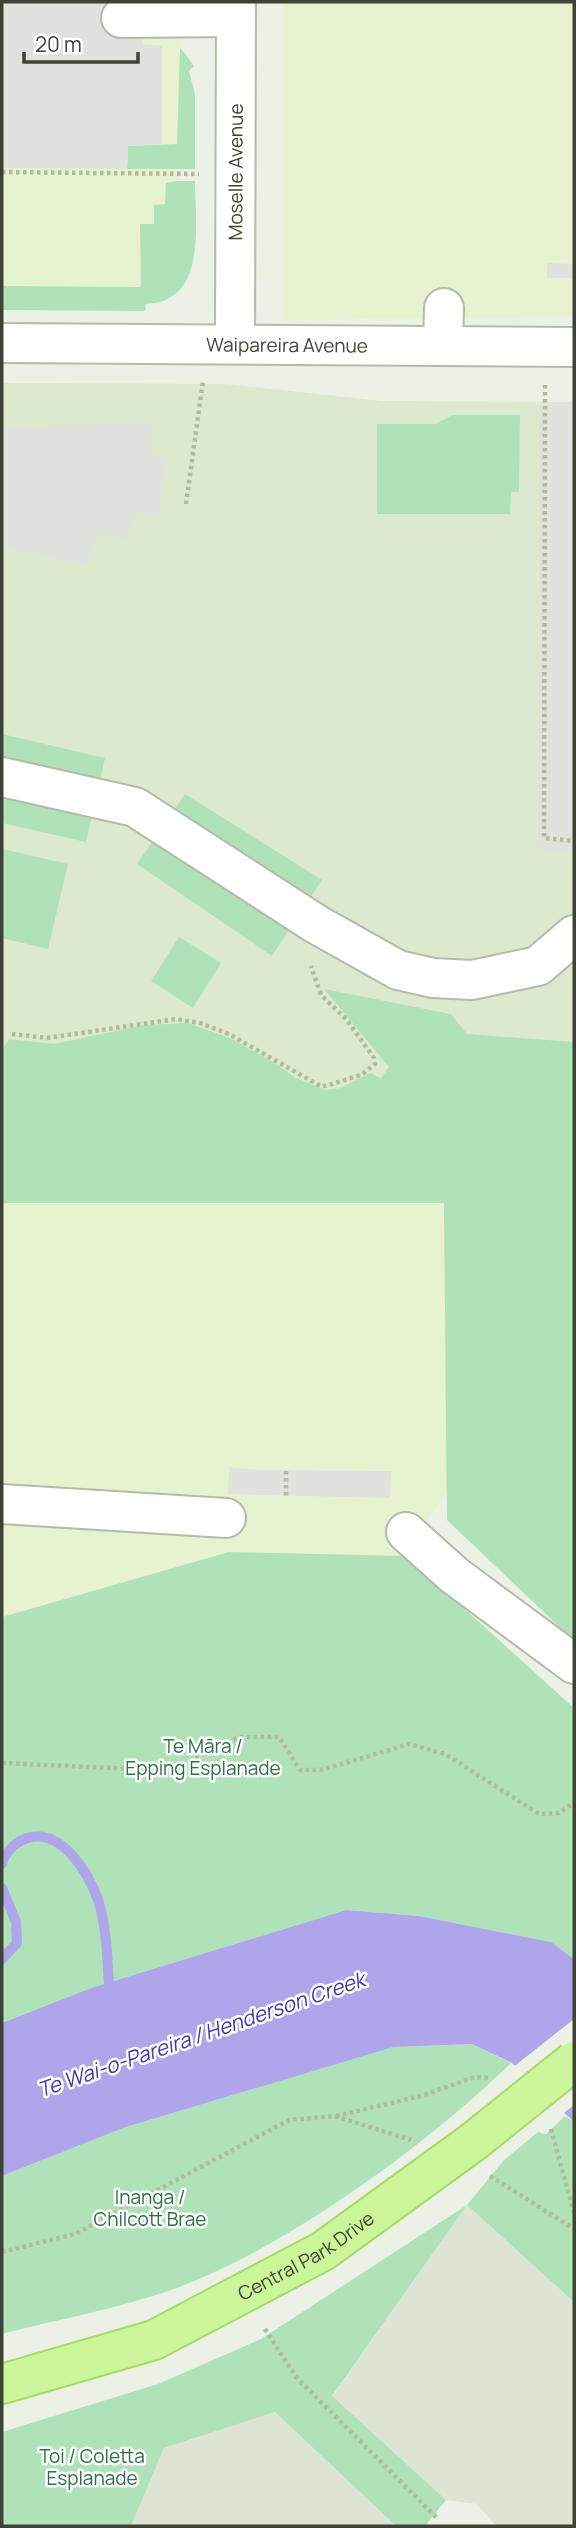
<svg xmlns="http://www.w3.org/2000/svg" width="576" height="2528" viewBox="0 0 576 2528" font-family="Manrope,sans-serif">
<style>
.residential{fill:#dde4d3}
.commercial{fill:#e7f2d1}
.education{fill:#dde9cf}
.green{fill:#b0e2ba}
.parking{fill:#e0e2dd}
.water{fill:#afa5ea}
.pier{fill:#ebf1e5}
.lines{fill:none;stroke-linecap:round;stroke-linejoin:round}
.stream{stroke:#afa5ea;stroke-width:10}
.minor-casing{stroke:#b4bba8;stroke-width:42}
.major-casing{stroke:#a8d96a;stroke-width:42}
.path{stroke:#afbc9a;stroke-width:4.5;stroke-dasharray:3.5 3.5;stroke-linecap:butt}
.minor{stroke:#fff;stroke-width:38}
.major{stroke:#cbf699;stroke-width:38}
.major-bridge-casing{stroke:#a8d96a;stroke-width:42;stroke-linecap:butt}
.major-bridge{stroke:#cbf699;stroke-width:38}
.labels{text-anchor:middle;dominant-baseline:central;stroke-width:5;stroke-linejoin:round;paint-order:stroke}
.street-label{font-size:19px;fill:#3e4335;stroke:#fff}
.park-label{font-size:19px;fill:#2d6f45;stroke:#fff}
.water-label{font-size:21px;font-style:italic;fill:#4a37a5;stroke:#fff}
</style>
<rect width="100%" height="100%" fill="#ebf1e5"/>
<path class="residential" d="M467 2205 574 2302V2526H496L477 2504 446 2500 332 2397Z
M275 2412 396 2526H131L164 2448Z"/>
<path class="commercial" d="M2 2H181L177 248 141 287 2 286Z
M284 2H574V316L283 320Z
M2 1203H444L446 1491 406 1556 229 1552 2 1617Z"/>
<path class="education" d="M2 383 226 384 382 401 574 402V1485L446 1491 444 1203H2Z"/>
<path class="green" d="M180 47 194 66 189 71 195 94V169H127L128 146 177 144Z
M178 181H195C195 222 208 302 146 304L145 311 2 310V286L141 287 140 224H154V205L165 204 166 183Z
M453 415H520L519 492H511L510 514H377V424H435Z
M2 734 105 758 86 842 2 823Z
M185 794 322 880 272 956 137 864Z
M2 849 68 864 48 949 2 938Z
M179 937 221 963 193 1008 151 981Z
M324 989 451 1014 467 1034 574 1042V1641L447 1520 444 1203H2V1050L9 1039 54 1044 145 1025 188 1023 230 1038 278 1065 294 1077 325 1090 341 1088 370 1073 381 1078 389 1067Z
M229 1552 406 1556 574 1708V1959L551 1942 419 1916 346 1910 91 1988 2 2023V1617Z
M472 2044 511 2063C427 2145 287 2247 177 2288 121 2308 59 2319 2 2334V2176L123 2128 392 2047Z
M565 2116 574 2122V2302L467 2205 332 2396 446 2500 425 2526H396L275 2412 164 2448 131 2526H2V2432L158 2384 261 2339 467 2205 504 2160 538 2132 546 2134Z"/>
<path class="parking" d="M2 2H145L142 44 162 46V144L128 146 127 169 2 168Z
M547 263 574 264V278H547Z
M541 402H574V851H538Z
M150 423 151 457 165 460 159 516 135 511 128 540 96 533 88 565 2 547 3 428Z
M229 1467 258 1470 391 1471 390 1498 228 1494Z"/>
<path class="water" d="M346 1910 419 1916 551 1942 574 1959V2122L512 2063 472 2044 393 2047 123 2128 2 2176V2023L91 1988Z"/>
<path class="pier" d="M574 2019V2105L560 2116 512 2068Z"/>
<g class="lines">
<path class="stream" d="M2 1864C6 1850 17 1840 32 1837 64 1832 89 1874 98 1900 108 1929 107 1966 110 1997
M2 1888 16 1922 17 1943 2 1959"/>
<g class="minor-casing">
<g id="minor">
<path d="M121 18 236 17"/>
<path id="s1" d="M2 343 574 347"/>
<path id="s2" d="M235 344 236 2"/>
<path d="M443 346 444 308"/>
<path d="M2 777 135 807 316 924 398 970 433 978 472 980 538 966 574 935"/>
<path d="M2 1504 226 1518"/>
<path d="M406 1532 454 1575 574 1664"/>
</g>
</g>
<g class="major-casing">
<g id="major">
<path id="s3" d="M2 2384 154 2340 323 2251 473 2142"/>
</g>
</g>
<path class="path" d="M2 172 199 174
M545 385 544 838 574 841
M186 504 203 381
M12 1034 47 1038 176 1019 200 1023 229 1034 322 1087 361 1075 375 1064 374 1058 346 1019 321 995 311 966
M286 1471V1496
M2 1763 158 1770 175 1768 239 1737H279L300 1770H321L409 1744 445 1754 539 1814 559 1813 574 1803
M336 2116 421 2096 475 2077 490 2078
M551 2129 574 2213
M490 2176 574 2229
M2 2252 75 2234 289 2120 335 2116 411 2140
M265 2329 296 2377 438 2519"/>
<use href="#minor" class="minor"/>
<use href="#major" class="major"/>
<g class="major-bridge-casing">
<path id="major-bridge" d="M473 2142 574 2061"/>
</g>
<use href="#major-bridge" class="major-bridge"/>
</g>
<g class="labels">
<g class="street-label">
<text stroke="none"><textPath href="#s2" startOffset="172">Moselle Avenue</textPath></text>
<text stroke="none"><textPath href="#s1" startOffset="285">Waipareira Avenue</textPath></text>
<text stroke="none"><textPath href="#s3" startOffset="332">Central Park Drive</textPath></text>
</g>
<g class="park-label">
<text x="203" y="1746">Te Māra /<tspan x="203" dy="22">Epping Esplanade</tspan></text>
<text x="150" y="2197">Inanga /<tspan x="150" dy="22">Chilcott Brae</tspan></text>
<text x="92" y="2456">Toi / Coletta<tspan x="92" dy="22">Esplanade</tspan></text>
</g>
<g class="water-label">
<text transform="translate(201 2034) rotate(-19)">Te Wai-o-Pareira / Henderson Creek</text>
</g>
</g>
<rect width="576" height="2528" fill="none" stroke="#3e4335" stroke-width="7"/>
<path d="M24 52v10h114v-10" fill="none" stroke="#3e4335" stroke-width="3.5"/>
<text x="35" y="52" font-size="21" fill="#3e4335" stroke="#ffffff" stroke-width="5" paint-order="stroke">20 m</text>
</svg>
